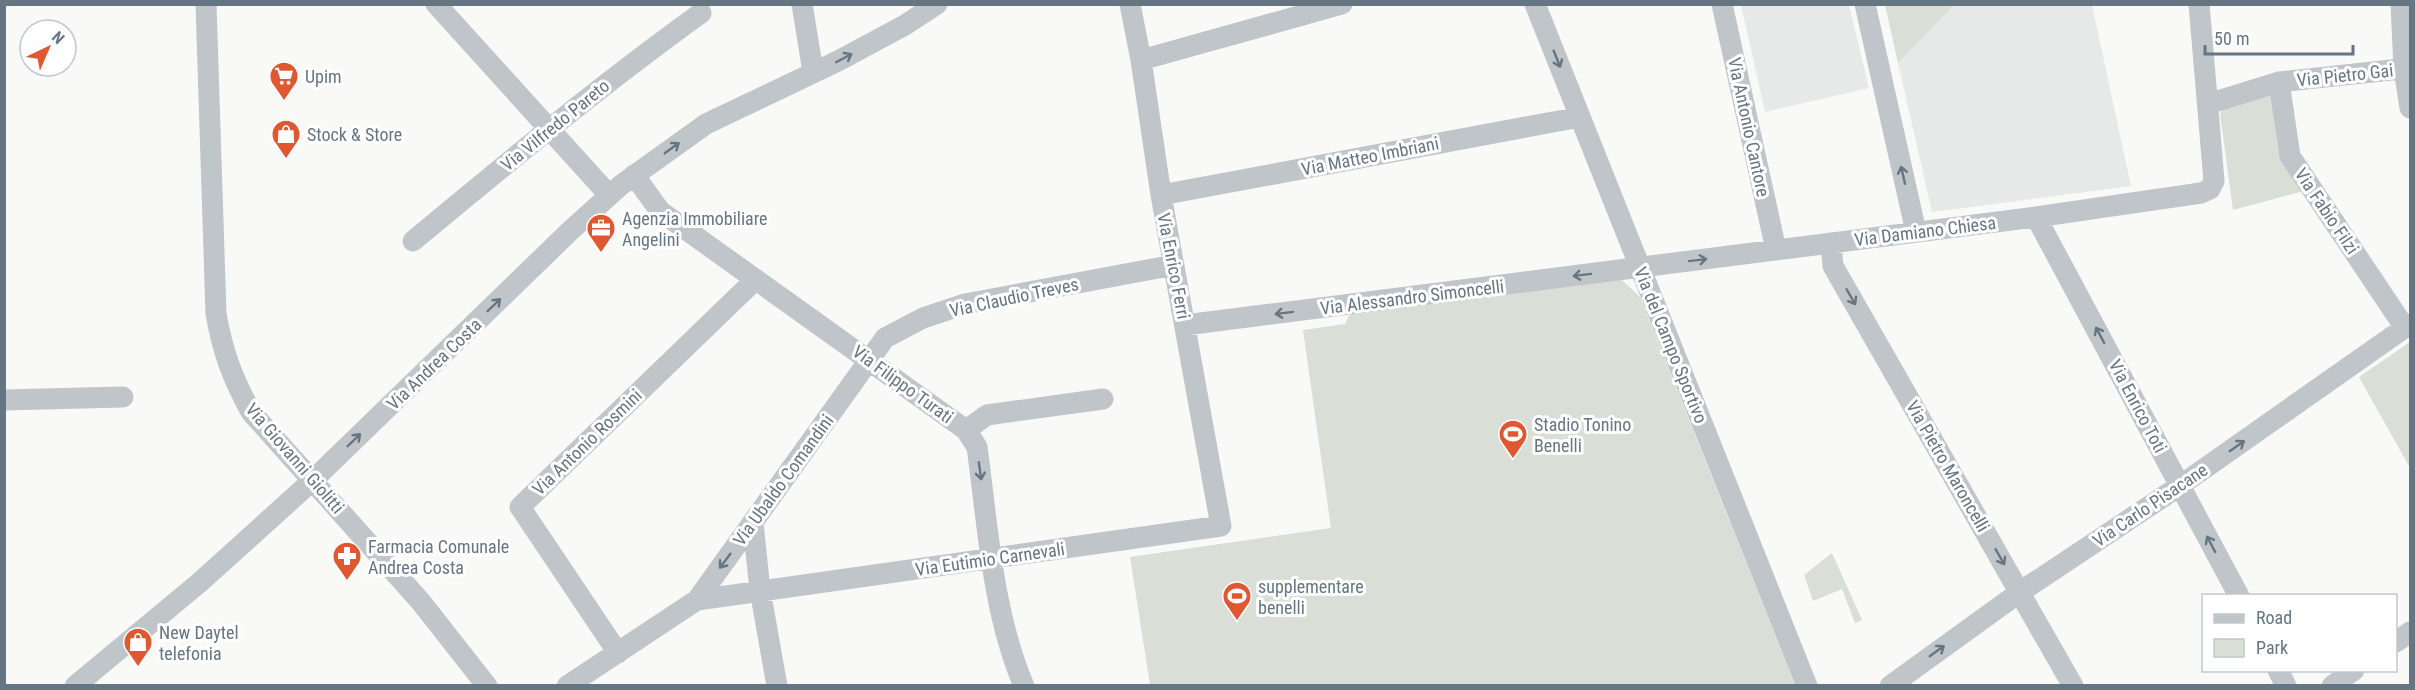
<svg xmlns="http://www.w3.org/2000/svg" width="2415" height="690" viewBox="0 0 2415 690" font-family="'Roboto Condensed',sans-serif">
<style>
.built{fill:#e7e8e8}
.green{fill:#d9ded6}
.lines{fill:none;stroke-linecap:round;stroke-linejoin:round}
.minor{stroke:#c0c5c9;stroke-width:21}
.oneway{stroke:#657581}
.labels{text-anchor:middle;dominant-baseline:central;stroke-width:6;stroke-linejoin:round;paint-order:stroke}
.street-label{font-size:18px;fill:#657581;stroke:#fff}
.poi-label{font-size:18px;fill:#657581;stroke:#fff;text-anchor:start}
</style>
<rect width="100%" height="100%" fill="#f9f9f7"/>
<path class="built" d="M1741 5H1849L1869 88 1765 112Z
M1954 5H2092L2131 186 1932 212 1898 63Z"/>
<path class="green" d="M1885 5V4L1954 5 1898 63Z
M2276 94 2277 143 2304 191 2233 210 2220 114 2224 108Z
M1620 278 1640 297 1795 685H1150L1130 557 1331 528 1303 330 1345 324 1350 313Z
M2410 342V468L2359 377Z
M1832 553 1862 620 1855 623 1842 589 1813 601 1804 575Z"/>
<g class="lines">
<path class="minor" d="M206 4 216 314C223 353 232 377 251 412L421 602 487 686
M436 4 609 195
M802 4 813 72
M1535 4 1807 686
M1722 4 1776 250
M1865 4 1916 232
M2401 4 2404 69 2410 108
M1141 60 1342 4
M2279 82 2290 156 2405 328
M2208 104 2279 82 2410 68
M634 175 660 211 966 430 977 447C988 526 992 611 1024 686
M1161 195 1580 117
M2036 217 2239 596
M413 241C507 163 601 85 701 13
M1831 243 1833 266 2073 686
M1185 325 2036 217 2201 193 2210 189 2214 181 2199 4
M4 400 123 397
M966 430 987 415 1103 399
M753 523 760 590 777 686
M697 600 1221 526 1161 195 1141 60 1130 4
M2396 642 2410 632
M618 653 520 507 755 280
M2278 670 2286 686
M75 686 199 583 312 481 570 231 621 185 706 124 838 61 905 25 937 4
M567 686 697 600 885 338 923 318 965 304 1174 265
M1890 686 2020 592 2181 485 2410 324
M2332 686 2354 670"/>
</g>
<defs><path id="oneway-shaft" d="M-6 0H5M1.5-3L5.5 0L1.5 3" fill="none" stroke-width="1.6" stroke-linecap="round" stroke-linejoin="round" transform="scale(1.5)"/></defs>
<g class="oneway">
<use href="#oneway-shaft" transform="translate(844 58) rotate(-28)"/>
<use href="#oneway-shaft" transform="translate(1557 59) rotate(68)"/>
<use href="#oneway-shaft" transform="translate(672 148) rotate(-36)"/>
<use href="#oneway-shaft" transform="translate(1903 175) rotate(-103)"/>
<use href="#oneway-shaft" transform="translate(1698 260) rotate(-7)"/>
<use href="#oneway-shaft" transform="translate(1582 275) rotate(173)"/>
<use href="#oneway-shaft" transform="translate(1851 297) rotate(60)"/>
<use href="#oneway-shaft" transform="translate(494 305) rotate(-44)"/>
<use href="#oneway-shaft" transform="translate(1284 313) rotate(173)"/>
<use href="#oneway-shaft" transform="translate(2100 335) rotate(-118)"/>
<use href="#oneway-shaft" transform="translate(354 440) rotate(-44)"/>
<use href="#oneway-shaft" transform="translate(2237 446) rotate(-35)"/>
<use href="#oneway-shaft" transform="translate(980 471) rotate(82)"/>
<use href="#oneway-shaft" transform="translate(2211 544) rotate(-118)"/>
<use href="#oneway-shaft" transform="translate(2000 557) rotate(60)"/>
<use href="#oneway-shaft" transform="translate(725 561) rotate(127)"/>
<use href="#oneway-shaft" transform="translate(1937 651) rotate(-36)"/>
</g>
<defs>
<g id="supermarket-pin" transform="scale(1.5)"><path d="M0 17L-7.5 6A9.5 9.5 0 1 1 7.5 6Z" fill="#df5831" stroke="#fff"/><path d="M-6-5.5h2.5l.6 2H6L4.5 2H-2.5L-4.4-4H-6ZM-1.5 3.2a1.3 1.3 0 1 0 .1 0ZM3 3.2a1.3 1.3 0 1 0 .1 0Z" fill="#fff"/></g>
<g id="shop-pin" transform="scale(1.5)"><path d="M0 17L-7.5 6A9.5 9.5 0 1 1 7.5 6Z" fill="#df5831" stroke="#fff"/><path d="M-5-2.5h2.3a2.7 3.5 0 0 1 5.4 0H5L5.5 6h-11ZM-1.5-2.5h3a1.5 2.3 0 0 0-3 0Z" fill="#fff"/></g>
<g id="office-pin" transform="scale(1.5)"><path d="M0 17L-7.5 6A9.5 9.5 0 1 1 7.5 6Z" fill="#df5831" stroke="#fff"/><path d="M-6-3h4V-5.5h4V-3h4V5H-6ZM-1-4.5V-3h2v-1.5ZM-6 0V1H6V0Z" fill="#fff"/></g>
<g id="stadium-pin" transform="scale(1.5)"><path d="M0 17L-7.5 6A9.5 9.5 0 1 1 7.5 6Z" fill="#df5831" stroke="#fff"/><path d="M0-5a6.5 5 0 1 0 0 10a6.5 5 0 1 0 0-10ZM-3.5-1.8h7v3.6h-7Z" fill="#fff"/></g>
<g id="pharmacy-pin" transform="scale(1.5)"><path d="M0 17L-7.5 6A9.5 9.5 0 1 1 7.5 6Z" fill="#df5831" stroke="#fff"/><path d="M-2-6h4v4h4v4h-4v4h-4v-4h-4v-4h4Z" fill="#fff"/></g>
</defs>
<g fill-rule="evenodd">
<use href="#supermarket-pin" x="284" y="76"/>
<use href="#shop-pin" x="286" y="134"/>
<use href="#office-pin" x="601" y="228"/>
<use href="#stadium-pin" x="1513" y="434"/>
<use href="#pharmacy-pin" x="347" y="556"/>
<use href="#stadium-pin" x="1237" y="596"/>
<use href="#shop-pin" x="138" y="642"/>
</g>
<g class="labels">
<g class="street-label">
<text transform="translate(2345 75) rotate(-6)">Via Pietro Gai</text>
<text transform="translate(555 125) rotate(-39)">Via Vilfredo Pareto</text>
<text transform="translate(1749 127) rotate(78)">Via Antonio Cantore</text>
<text transform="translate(1370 156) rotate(-11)">Via Matteo Imbriani</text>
<text transform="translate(2327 211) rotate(56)">Via Fabio Filzi</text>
<text transform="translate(1925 231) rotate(-7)">Via Damiano Chiesa</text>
<text transform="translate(1174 266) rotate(79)">Via Enrico Ferri</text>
<text transform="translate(1014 297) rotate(-12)">Via Claudio Treves</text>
<text transform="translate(1412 297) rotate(-7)">Via Alessandro Simoncelli</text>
<text transform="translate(1671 345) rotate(68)">Via del Campo Sportivo</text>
<text transform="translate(434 364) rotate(-44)">Via Andrea Costa</text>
<text transform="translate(903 384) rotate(36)">Via Filippo Turati</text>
<text transform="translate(2138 406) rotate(62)">Via Enrico Toti</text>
<text transform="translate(587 442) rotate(-44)">Via Antonio Rosmini</text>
<text transform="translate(295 458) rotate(49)">Via Giovanni Giolitti</text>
<text transform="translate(1948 466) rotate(60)">Via Pietro Maroncelli</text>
<text transform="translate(783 480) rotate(-54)">Via Ubaldo Comandini</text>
<text transform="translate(2150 505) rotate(-34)">Via Carlo Pisacane</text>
<text transform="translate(990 559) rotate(-8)">Via Eutimio Carnevali</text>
</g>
<g class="poi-label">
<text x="305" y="76">Upim</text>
<text x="307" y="134">Stock &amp; Store</text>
<text x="622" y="218">Agenzia Immobiliare<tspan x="622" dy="21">Angelini</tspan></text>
<text x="1534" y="424">Stadio Tonino<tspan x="1534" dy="21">Benelli</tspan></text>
<text x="368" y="546">Farmacia Comunale<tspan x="368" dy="21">Andrea Costa</tspan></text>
<text x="1258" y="586">supplementare<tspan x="1258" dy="21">benelli</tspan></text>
<text x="159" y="632">New Daytel<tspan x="159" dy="21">telefonia</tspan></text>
</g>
</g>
<rect width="2415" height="690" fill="none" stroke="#657581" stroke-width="12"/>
<rect x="2202" y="594" width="195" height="78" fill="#ffffff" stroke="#c1c8cd" stroke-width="1.5"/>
<rect x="2214" y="614" width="30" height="9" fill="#c0c5c9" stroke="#c1c8cd" stroke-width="1.5"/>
<text x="2256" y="624" font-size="18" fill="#657581">Road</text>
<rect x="2214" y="639" width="30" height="18" fill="#d9ded6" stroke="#c1c8cd" stroke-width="1.5"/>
<text x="2256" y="654" font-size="18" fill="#657581">Park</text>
<g transform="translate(48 48) rotate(44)"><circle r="28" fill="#ffffff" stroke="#c1c8cd" stroke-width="1.5"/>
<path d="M0-4.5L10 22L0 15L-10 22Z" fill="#df5831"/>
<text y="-9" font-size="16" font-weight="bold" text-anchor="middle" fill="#657581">N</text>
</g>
<path d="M2205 45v9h148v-9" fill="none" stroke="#657581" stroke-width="3"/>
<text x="2214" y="45" font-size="18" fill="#657581" stroke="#ffffff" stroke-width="4.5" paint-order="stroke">50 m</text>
</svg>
